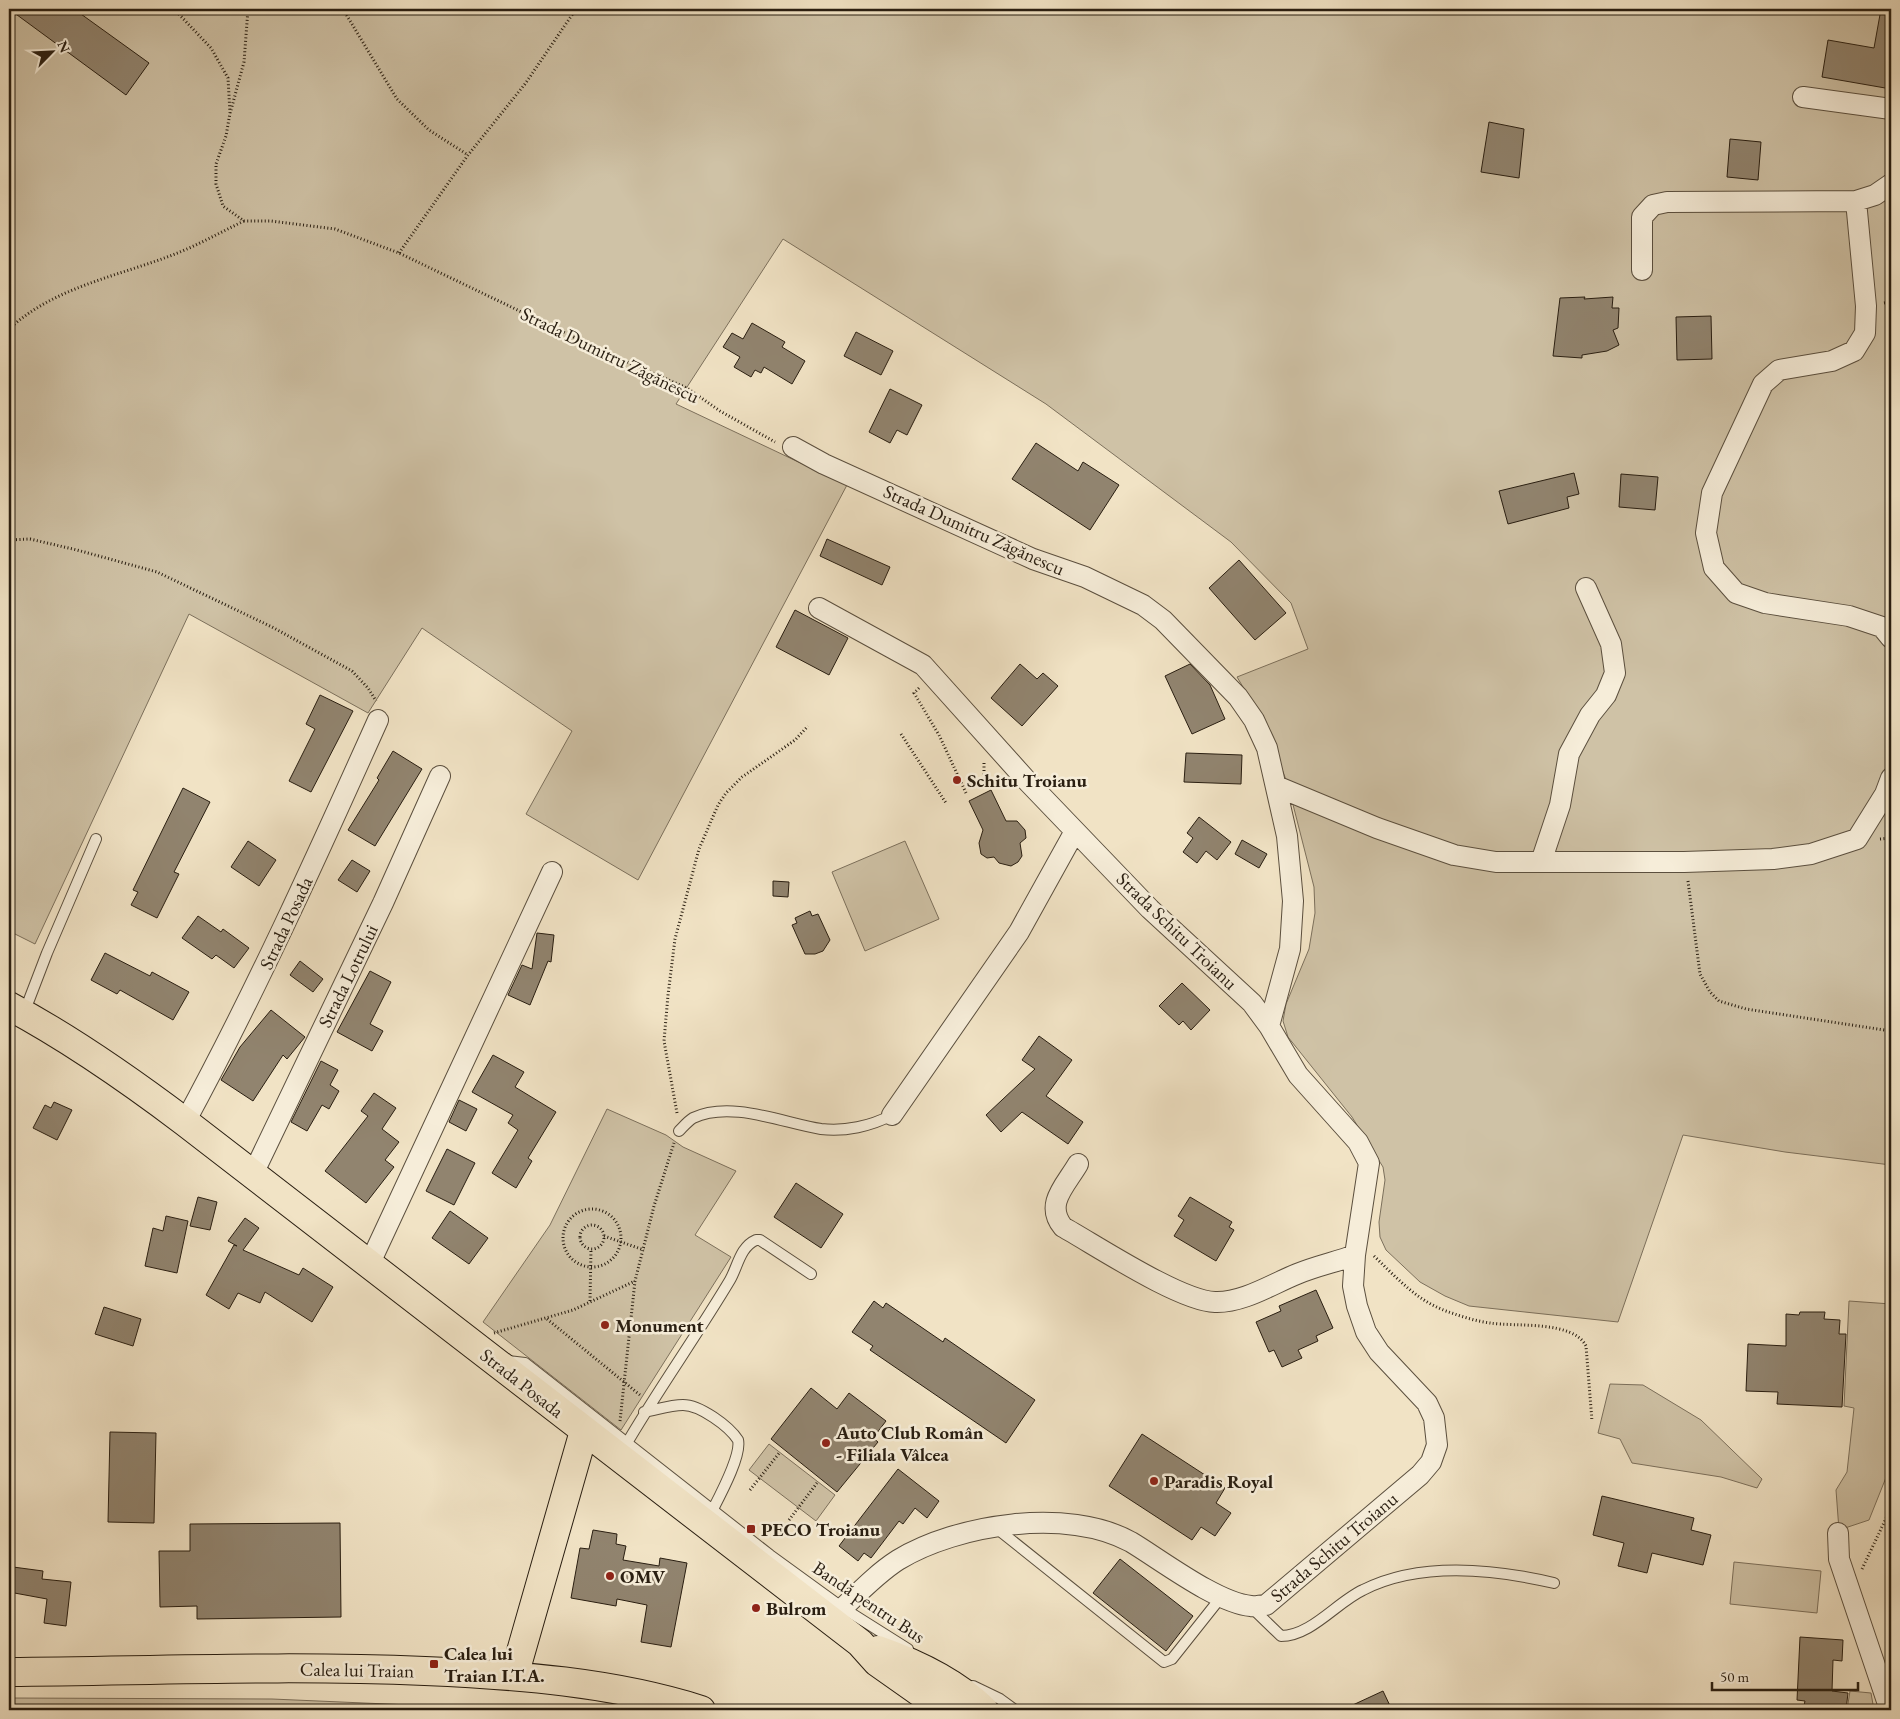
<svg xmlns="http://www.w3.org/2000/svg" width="1900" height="1719" viewBox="0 0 1900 1719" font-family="'EB Garamond',serif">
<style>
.green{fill:#cfc2a6;stroke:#7c705c}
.building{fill:#91846f;stroke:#291e11}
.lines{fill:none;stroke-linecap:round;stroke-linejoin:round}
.service-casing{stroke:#5b4f3e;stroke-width:12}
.minor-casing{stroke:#5b4f3e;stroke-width:22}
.primary-casing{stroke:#291e11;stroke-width:30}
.path{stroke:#291e11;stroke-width:3;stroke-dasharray:1 2.5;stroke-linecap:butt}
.service{stroke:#f6edd9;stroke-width:10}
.minor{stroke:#f6edd9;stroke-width:20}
.primary{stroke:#f1e3c5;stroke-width:28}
.poi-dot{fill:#8f2418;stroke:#f6edd9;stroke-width:2}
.labels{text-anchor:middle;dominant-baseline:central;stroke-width:5;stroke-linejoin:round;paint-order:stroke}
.street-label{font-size:19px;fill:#291e11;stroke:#f6edd9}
.poi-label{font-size:19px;font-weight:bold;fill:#291e11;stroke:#f6edd9;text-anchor:start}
</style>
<rect width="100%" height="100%" fill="#f1e3c5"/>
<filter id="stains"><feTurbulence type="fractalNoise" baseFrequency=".004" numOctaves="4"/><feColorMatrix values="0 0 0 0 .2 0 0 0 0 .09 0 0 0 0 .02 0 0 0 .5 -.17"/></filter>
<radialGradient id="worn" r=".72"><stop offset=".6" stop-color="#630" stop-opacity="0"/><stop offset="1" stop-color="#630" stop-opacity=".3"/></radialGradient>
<path class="green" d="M9 9H1891V1165L1785 1152 1683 1135 1618 1322 1469 1306 1445 1296 1420 1282 1386 1250 1380 1237 1379 1222 1385 1180 1383 1167 1352 1117 1288 1037 1283 1021 1286 1004 1309 949 1315 913 1314 887 1288 785 1264 722 1237 677 1308 649 1291 603 1231 542 1046 404 783 239 676 404 847 485 638 880 526 814 572 731 422 628 368 713 189 614 35 944 9 931Z
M905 841 939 919 865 951 832 872Z
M607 1109 666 1135 683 1147 736 1171 695 1235 731 1257 621 1430 483 1322 550 1225Z
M1849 1301 1891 1304V1465L1869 1520 1839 1530 1836 1490 1847 1472 1854 1408 1844 1406Z
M1610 1384 1643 1385 1701 1420 1762 1479 1757 1488 1721 1477 1632 1463 1620 1439 1598 1433Z
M769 1444 835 1495 816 1521 749 1470Z
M1734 1562 1821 1571 1817 1613 1730 1604Z
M1850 1691 1871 1693 1874 1710H1847Z
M9 1698 272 1699 525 1710H9Z"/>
<path class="building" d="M9 9H74L149 63 126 95Z
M1881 9H1891V89L1822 77 1828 40 1874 48Z
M1489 122 1524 129 1519 178 1481 172Z
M1730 139 1761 142 1758 180 1727 177Z
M1585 297 1584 299 1613 297 1612 308H1619L1618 328 1613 330 1619 345 1607 351 1582 355V358L1553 356 1560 298Z
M1711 316 1712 359 1677 360 1676 317Z
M752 323 785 342 782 347 805 361 792 384 764 367 761 373 755 370 751 377 734 367 740 357 723 347 732 333 743 339Z
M856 332 893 351 881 375 844 356Z
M890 389 922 405 907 435 897 430 890 443 869 432Z
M1036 443 1078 471 1083 462 1119 485 1090 530 1012 479Z
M1574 473 1579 494 1567 497 1569 508 1508 524 1499 491Z
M1621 474 1658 477 1655 510 1619 507Z
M827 539 890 567 882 585 820 556Z
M1239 560 1286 613 1255 640 1209 588Z
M795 610 848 638 829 675 776 647Z
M1020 664 1037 679 1043 673 1058 686 1022 726 991 698Z
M1190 664 1210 685 1225 719 1192 734 1165 676Z
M320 695 353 711 311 792 289 781 315 729 306 724Z
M393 751 422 769 375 846 348 830 379 780 377 778Z
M1186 753 1242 755 1241 784 1184 782Z
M183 788 210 802 174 872 179 874 157 918 131 905 138 892 133 890Z
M991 790 1006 821H1017L1025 830 1026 838 1020 843 1022 856 1018 862 1011 866 999 863 994 857 987 858 981 854 979 843 983 830 969 801Z
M1199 817 1231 842 1217 860 1206 851 1197 863 1183 852 1193 838 1187 833Z
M1242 840 1267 854 1259 868 1235 854Z
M248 841 276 860 259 886 231 867Z
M352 860 370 871 357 892 338 880Z
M773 881 789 882 788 897 773 896Z
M810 911 812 916 818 914 830 940 823 951 815 954H805L792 925 797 923 795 918Z
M198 916 221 932 223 929 249 948 234 968 216 955 212 959 182 938Z
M537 933 554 935 551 962 548 961 530 1005 508 995 522 965 532 969Z
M105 953 150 976 152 972 189 992 173 1020 120 990 117 994 91 980Z
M300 961 323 979 313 992 290 975Z
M370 971 391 982 370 1024 383 1031 372 1051 337 1032Z
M1182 983 1210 1010 1191 1030 1183 1021 1179 1025 1159 1006Z
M271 1010 305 1037 287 1059 283 1055 253 1101 221 1080 240 1047Z
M1039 1036 1072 1060 1046 1096 1083 1122 1068 1144 1022 1112 1001 1132 986 1115 1035 1069 1022 1060Z
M493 1055 524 1072 515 1087 556 1112 528 1158 532 1161 516 1188 492 1173 518 1130 508 1123 513 1115 472 1092Z
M321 1061 338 1070 330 1085 339 1091 329 1109 322 1105 307 1131 291 1122Z
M374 1093 396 1108 382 1129 399 1142 385 1160 394 1167 366 1203 325 1171 368 1116 361 1111Z
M459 1100 477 1109 466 1131 449 1122Z
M54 1102 72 1110 57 1140 33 1128 45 1105 51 1108Z
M447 1149 475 1163 454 1205 426 1191Z
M796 1183 843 1214 821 1248 774 1217Z
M198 1197 217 1202 210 1230 190 1226Z
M1190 1197 1232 1222 1229 1227 1234 1230 1216 1261 1174 1236 1184 1220 1178 1216Z
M450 1211 488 1238 469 1264 432 1238Z
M166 1216 188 1221 177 1273 145 1266 153 1228 163 1231Z
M245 1218 259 1228 243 1250 299 1275 303 1268 333 1287 312 1322 265 1292 260 1303 238 1293 229 1309 206 1295 234 1245 237 1246 228 1241Z
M1316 1290 1333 1328 1316 1336 1318 1341 1298 1350 1302 1358 1282 1367 1274 1350 1269 1352 1256 1322 1281 1311 1279 1306Z
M874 1301 883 1308 886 1303 943 1342 945 1338 1035 1400 1006 1443 870 1350 873 1346 852 1332Z
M104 1307 141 1319 133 1346 95 1334Z
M1800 1312H1825L1824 1319 1840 1320 1839 1334H1846L1842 1407 1777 1404 1778 1392 1746 1391 1748 1344 1786 1346V1314L1799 1315Z
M811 1388 837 1409 849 1393 886 1421 873 1438 878 1442 837 1492 771 1439Z
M110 1432 156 1433 154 1523 108 1522Z
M1142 1434 1225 1488 1216 1503 1231 1513 1215 1536 1201 1527 1192 1540 1109 1486Z
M898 1469 939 1501 927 1518 915 1508 903 1524 899 1521 871 1558 864 1553 858 1561 839 1546Z
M1602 1496 1694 1518 1691 1530 1711 1535 1703 1565 1652 1553 1647 1573 1618 1566 1624 1543 1593 1535Z
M340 1523 341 1617 197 1619V1606L160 1607 159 1551H190V1524Z
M593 1530 617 1534 616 1544 626 1546 623 1560 659 1566 660 1558 687 1563 671 1647 641 1642 647 1605 617 1599 616 1606 571 1598 580 1548 589 1549Z
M1120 1559 1193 1616 1166 1651 1093 1593Z
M13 1567 43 1571 42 1579 71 1582 66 1626 44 1623 47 1599 9 1592Z
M1800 1637 1843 1640 1842 1661 1833 1660 1832 1691 1848 1693 1846 1710H1803L1805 1701 1797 1700Z
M1383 1691 1392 1710H1342Z"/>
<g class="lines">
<g class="service-casing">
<path id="service" d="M24 1013 47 953 96 839
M679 1131C683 1127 688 1121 693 1118 731 1100 783 1123 821 1129 845 1132 871 1126 892 1115
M508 1361 525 1363 770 1555 843 1608 908 1649
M644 1412C656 1410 670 1405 683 1405 700 1405 729 1426 738 1440 742 1456 718 1499 710 1515
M624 1448C657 1391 696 1337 730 1280 738 1266 740 1247 756 1240H760L811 1274
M995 1527 1164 1662 1172 1659 1222 1596
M1251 1607 1281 1636C1311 1636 1337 1602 1363 1590 1420 1561 1494 1569 1554 1583
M973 1686 1000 1699 1015 1710"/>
</g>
<g class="minor-casing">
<path id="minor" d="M1803 97 1891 109
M1856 201 1866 306 1865 333 1854 351 1832 361 1779 370 1763 384 1712 493 1706 533 1714 568 1736 593 1765 603 1849 616 1882 627 1891 638
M1642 270V217L1653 205 1667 202 1856 201 1875 195 1891 184
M793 447 824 464 1033 559 1085 577 1143 605 1163 620 1238 697 1254 720 1267 748 1287 836 1293 901 1290 949 1269 1026
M819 608 923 665 1029 783 1150 909 1252 1003 1269 1026 1298 1075 1358 1142 1369 1163 1355 1255 1353 1286 1357 1306 1366 1332 1379 1352 1427 1403 1434 1418 1437 1445 1431 1462 1420 1475 1266 1605C1261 1605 1255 1607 1251 1606 1217 1603 1161 1560 1131 1542 1068 1507 957 1524 898 1560 873 1576 852 1600 830 1620
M1276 786 1377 828 1454 855 1496 862H1684L1773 859 1811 854 1857 839 1885 794 1891 778
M1541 862 1560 805 1569 754 1590 715 1606 695 1615 673 1611 644 1586 588
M892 1115 1019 932 1075 831
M185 1122C256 991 317 856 378 720
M1078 1164C1066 1185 1044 1204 1063 1227 1097 1246 1180 1301 1215 1302 1243 1303 1272 1284 1297 1274 1316 1266 1336 1262 1355 1255
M253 1174 383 903 440 776
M369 1265 552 872
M1838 1533 1839 1559 1890 1710"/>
</g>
<g class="primary-casing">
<path id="primary" d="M9 1006C71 1039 128 1079 185 1122L860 1643 877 1662 945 1710
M878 1650C915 1663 956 1683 984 1710
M9 1672C147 1671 286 1665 425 1671 517 1675 613 1682 701 1710
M514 1676 584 1431"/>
</g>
<path class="path" d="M174 9 211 48 228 78 230 113 226 136 216 164V184L223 206 244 221H271L335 229 399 253 611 355 687 388 720 411 775 442
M343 9 397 99 429 130 468 155
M231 110 244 62 248 9
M399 253 468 155 525 84 576 9
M1884 303 1891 302
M9 329C54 287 119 276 175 254 198 245 221 232 244 221
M9 540 30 539 77 550 157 572 272 627 352 671 368 688 376 701
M919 688 914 693 939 735 966 793
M901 734 946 803
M984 763V785
M1880 839 1891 838
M1688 881 1700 974 1710 992 1719 1001 1746 1009 1891 1031
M677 1113 664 1041 668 995 675 939 699 849 718 805 726 793 742 777 795 740 808 726
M563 1238a29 29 0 1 1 58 0a29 29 0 1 1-58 0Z
M580 1237a12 12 0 1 1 24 0a12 12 0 1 1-24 0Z
M604 1236 644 1250
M1374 1256C1396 1277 1416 1300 1446 1311 1460 1316 1475 1321 1490 1323 1515 1327 1573 1320 1586 1346L1592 1421
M590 1301 591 1249
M547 1319 640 1395
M494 1333 573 1310 635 1281
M620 1421 635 1281 654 1206 674 1143
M750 1490 780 1452
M789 1520 817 1483
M1862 1569 1891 1508"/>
<use href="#service" class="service"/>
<use href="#minor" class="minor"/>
<use href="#primary" class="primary"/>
</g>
<g class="poi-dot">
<circle cx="957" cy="780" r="5"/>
<circle cx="605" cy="1325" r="5"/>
<circle cx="826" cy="1443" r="5"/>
<circle cx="1154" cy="1481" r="5"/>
<rect x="746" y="1524" width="10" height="10" rx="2.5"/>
<circle cx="610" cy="1576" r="5"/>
<circle cx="756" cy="1608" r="5"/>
<rect x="429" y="1659" width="10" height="10" rx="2.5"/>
</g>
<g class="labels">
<g class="street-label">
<text transform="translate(610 355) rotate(26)">Strada Dumitru Zăgănescu</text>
<text transform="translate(974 530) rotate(24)">Strada Dumitru Zăgănescu</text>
<text transform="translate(286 923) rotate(-65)">Strada Posada</text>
<text transform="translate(1177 931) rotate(44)">Strada Schitu Troianu</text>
<text transform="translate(348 976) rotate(-64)">Strada Lotrului</text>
<text transform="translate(522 1383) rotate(38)">Strada Posada</text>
<text transform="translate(1334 1547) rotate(-40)">Strada Schitu Troianu</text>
<text transform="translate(869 1602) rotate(34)">Bandă pentru Bus</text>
<text transform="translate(357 1670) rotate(1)">Calea lui Traian</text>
</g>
<g class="poi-label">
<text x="967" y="780">Schitu Troianu</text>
<text x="615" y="1325">Monument</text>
<text x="836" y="1432">Auto Club Român<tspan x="836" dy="22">- Filiala Vâlcea</tspan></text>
<text x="1164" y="1481">Paradis Royal</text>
<text x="761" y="1529">PECO Troianu</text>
<text x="620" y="1576">OMV</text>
<text x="766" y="1608">Bulrom</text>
<text x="444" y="1653">Calea lui<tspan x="444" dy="22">Traian I.T.A.</tspan></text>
</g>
</g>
<rect width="1900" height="1719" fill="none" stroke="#f1e3c5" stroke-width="30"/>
<rect x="10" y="10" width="1880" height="1699" fill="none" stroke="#291e11" stroke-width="2.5"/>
<rect x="15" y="15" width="1870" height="1689" fill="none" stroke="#291e11"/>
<g transform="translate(52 52) rotate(66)" stroke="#f6edd9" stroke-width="4" paint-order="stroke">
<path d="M0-4L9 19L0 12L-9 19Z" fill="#291e11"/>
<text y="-8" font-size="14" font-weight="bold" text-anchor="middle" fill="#291e11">N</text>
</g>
<path d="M1712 1682v8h146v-8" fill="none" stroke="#291e11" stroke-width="2.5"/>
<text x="1720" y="1682" font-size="15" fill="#291e11" stroke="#f6edd9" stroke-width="4" paint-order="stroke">50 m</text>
<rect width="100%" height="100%" filter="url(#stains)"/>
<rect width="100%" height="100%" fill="url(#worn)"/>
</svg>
